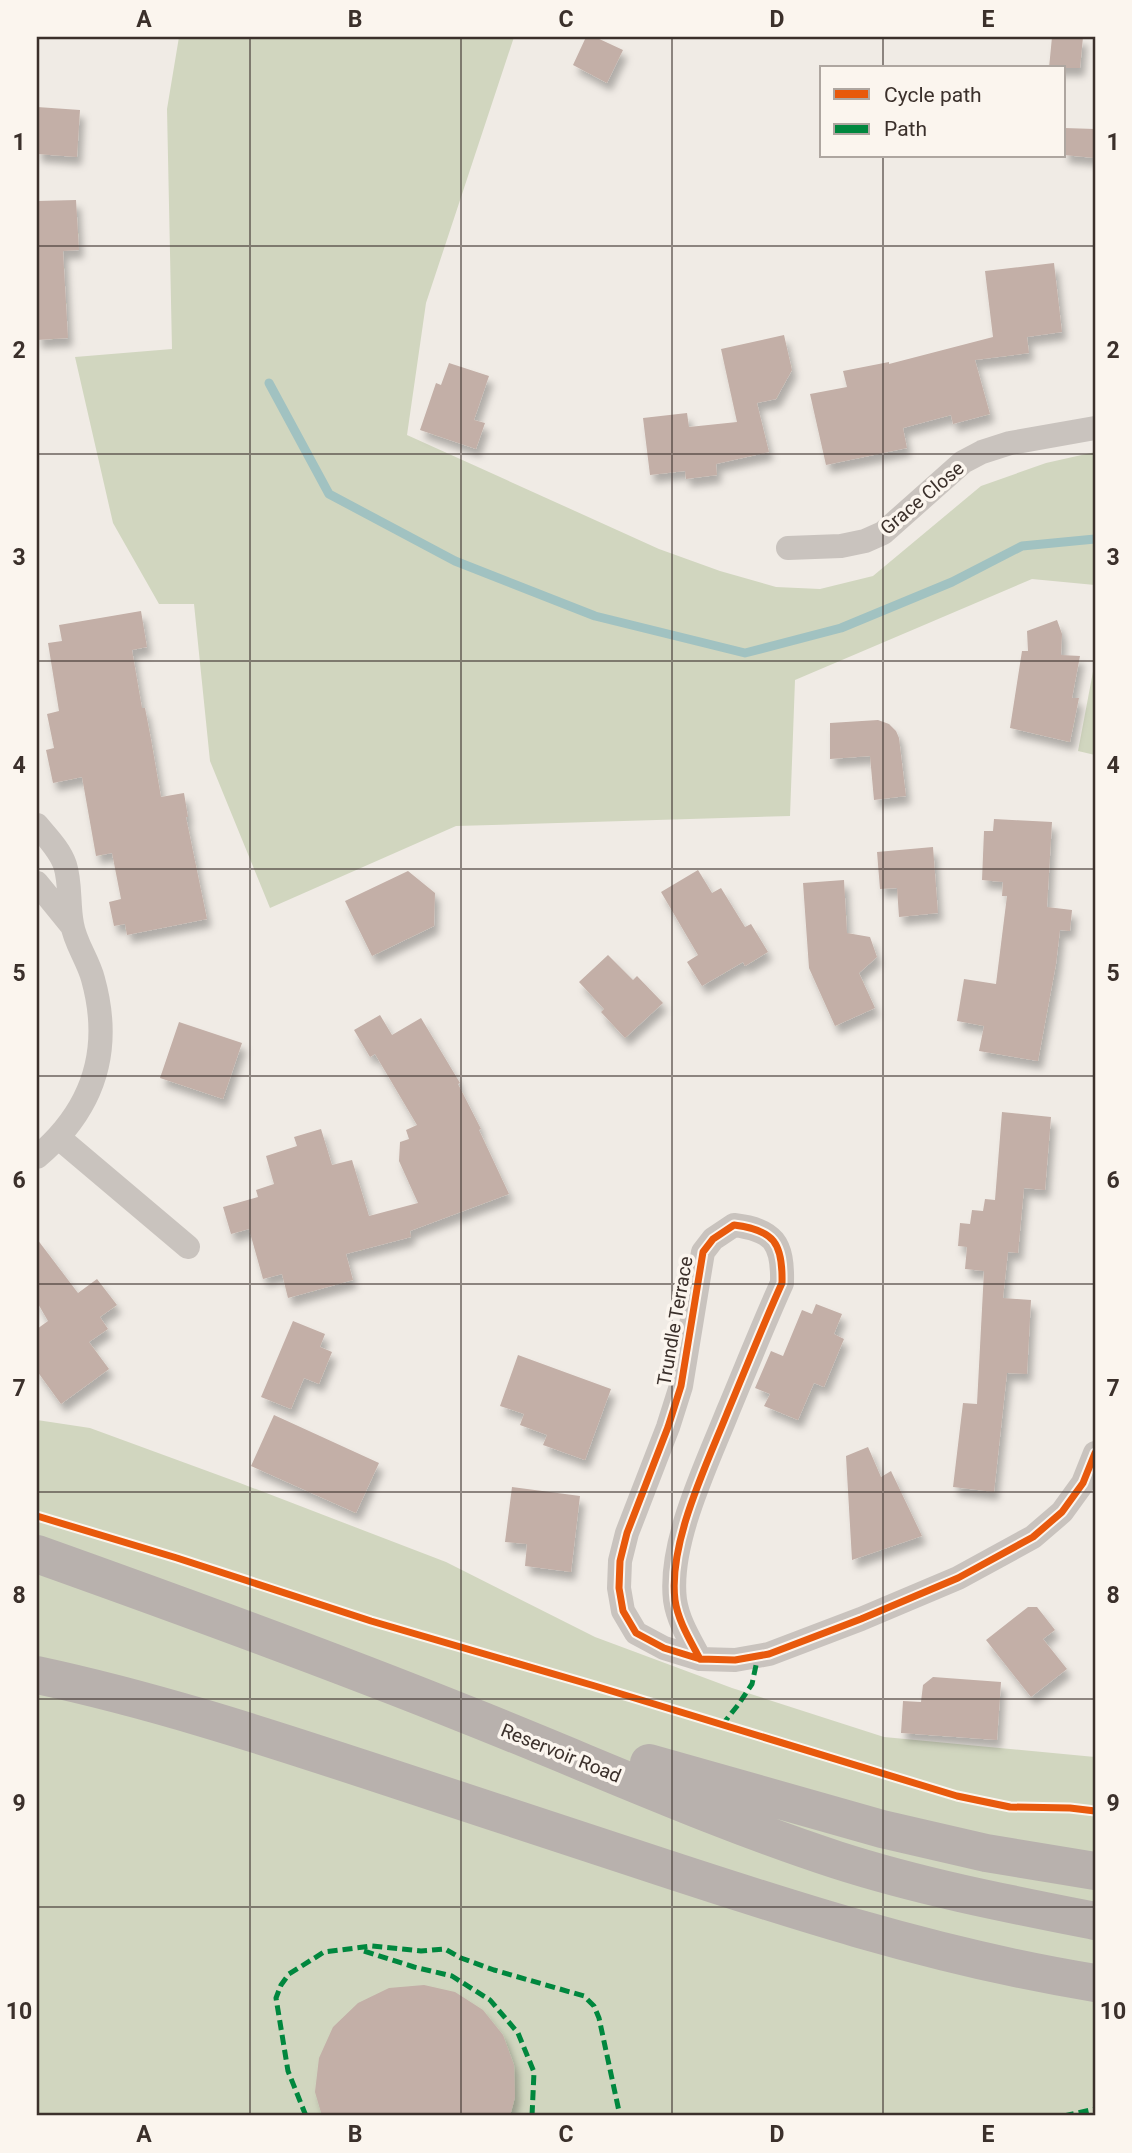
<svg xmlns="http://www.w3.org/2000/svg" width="1132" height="2153" viewBox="0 0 1132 2153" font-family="Roboto,sans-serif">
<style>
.green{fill:#d1d6bf}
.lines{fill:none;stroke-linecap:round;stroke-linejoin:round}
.stream{stroke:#a1c2c1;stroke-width:9}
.building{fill:#c3afa7;filter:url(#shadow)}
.street{stroke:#c9c3be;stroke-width:24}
.primary{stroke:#b8b1ad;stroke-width:38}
.quiet{stroke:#00873e;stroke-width:5;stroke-dasharray:10 5;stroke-linecap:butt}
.cycleway-casing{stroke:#fbf5ee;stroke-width:11}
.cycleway{stroke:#e8590c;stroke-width:7}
.grid{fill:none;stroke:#3b302b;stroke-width:2;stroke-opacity:0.55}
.labels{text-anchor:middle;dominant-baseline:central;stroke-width:7;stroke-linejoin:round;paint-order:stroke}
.street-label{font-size:19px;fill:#3b302b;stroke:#fbf5ee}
.neatline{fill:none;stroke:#3b302b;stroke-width:2.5}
.grid-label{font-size:23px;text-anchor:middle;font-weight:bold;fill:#3b302b}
</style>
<defs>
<filter id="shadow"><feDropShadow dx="4.5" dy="8" stdDeviation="3.5" flood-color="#0004"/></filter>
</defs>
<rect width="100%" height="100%" fill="#f0ebe5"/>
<path class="green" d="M179 37H514L426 303 407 435 659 549 720 571 776 587 820 589 873 576 981 486 1046 463 1095 452V585L1032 579 795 680 790 816 456 826 270 908 210 761 194 604H159L113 523 75 357 172 349 167 109Z
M1095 661V755L1078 751Z
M37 1420 90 1428 240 1483 446 1562 595 1637 732 1688 884 1737 1095 1757V2116H37Z"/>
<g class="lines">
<path class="stream" d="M269 383 329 494 455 561 595 616 745 653 841 628 952 582 1022 546 1095 539"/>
</g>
<path class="building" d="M586 37H595L623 50 607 83 573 65Z
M1052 37H1083L1080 68H1049Z
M37 107 80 110 77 157 37 154Z
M1064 128 1095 129V158L1064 155Z
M76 200 79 250 63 251 68 338 37 340V201Z
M1054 263 1062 332 1027 337 1029 353 975 360 990 414 953 424 951 415 903 428 907 448 826 465 810 394 847 387 843 371 889 362V364L993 337 985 271Z
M784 335 792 370 776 399 757 403 769 452 716 464 717 475 686 479 685 471 650 475 643 418 687 413 689 427 737 422 721 349Z
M449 363 489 376 474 420 485 423 476 449 420 430 436 383 441 385Z
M141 611 147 647 132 650 142 708H145L151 739 161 797 184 793 188 817H186L207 919 127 935 125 924 114 926 109 902 121 899 112 853 96 856 82 777 53 783 46 750 54 748 47 714 59 711 48 643 62 641 59 625Z
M1057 620 1062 634 1061 655 1080 656 1072 698H1079L1070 742 1010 728 1022 651H1028L1027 631Z
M878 720 889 724 896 731 899 738 906 796 874 800 870 756 830 759V723Z
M994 819 1052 822 1047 907 1072 910 1070 931 1060 930 1056 964 1038 1061 979 1051 984 1026 957 1021 964 979 996 984 1007 896H1002L1003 882 982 880 984 831H993Z
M933 847 938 913 899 917 897 888 880 889 877 852Z
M698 870 712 893 721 888 745 927 751 924 768 952 745 966 743 962 702 986 687 962 698 955 661 892Z
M408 871 435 893 434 926 372 956 345 901Z
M844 880 847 933 870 937 877 957 859 973 875 1008 835 1026 809 968 803 883Z
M608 955 633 980 637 976 663 1003 625 1038 601 1012 604 1009 579 982Z
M380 1015 392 1035 421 1018 460 1083 458 1084 481 1129 479 1130 509 1194 410 1231 411 1237 346 1254 353 1280 288 1298 282 1274 263 1279 249 1229 231 1234 223 1207 258 1197 256 1190 274 1184 266 1156 297 1146 294 1137 321 1129 332 1165 352 1160 369 1216 418 1203 399 1161 400 1142 409 1139 406 1130 417 1125 375 1054 370 1057 354 1030Z
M179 1022 242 1043 223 1099 160 1078Z
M1002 1112 1051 1117 1045 1190 1024 1188 1018 1253 1008 1252 1003 1298 1031 1300 1027 1374 1007 1373 994 1492 953 1487 963 1403 977 1404 984 1271 965 1269 967 1247 958 1246 960 1223 970 1224 972 1210 983 1211 985 1199 995 1200Z
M37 1239 78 1293 97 1279 117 1305 100 1317 108 1329 89 1342 109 1369 61 1404 37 1371V1329L48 1321 37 1302Z
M816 1304 842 1314 834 1334 844 1339 824 1387 814 1383 798 1420 764 1406 770 1394 755 1388 771 1351 783 1356 802 1310 812 1314Z
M293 1321 325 1334 320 1347 332 1352 319 1384 304 1378 291 1409 261 1397Z
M518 1355 611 1389 585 1460 543 1445 547 1435 520 1425 524 1414 500 1406Z
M274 1415 379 1463 356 1513 251 1466Z
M868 1447 881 1477 891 1471 922 1536 852 1560 846 1456Z
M512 1487 580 1496 571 1572 525 1566 527 1544 505 1542Z
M1028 1607H1037L1055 1630 1043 1639 1067 1669 1031 1697 986 1640Z
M933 1677 1001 1682 997 1740 901 1733 903 1701 921 1702 923 1685Z
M424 1985 455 1992 483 2010 503 2035 514 2065 515 2097 510 2116H322L315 2092 319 2058 333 2027 358 2003 389 1988Z"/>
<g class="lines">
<path class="street" d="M788 548 841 546 865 541 883 533 963 462 982 452 1010 443 1095 428
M37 825C47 837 60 850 65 865 71 884 68 904 72 924 75 943 88 960 93 979 113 1051 93 1110 37 1157
M37 883 72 926
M59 1138 188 1247
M700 1659C690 1640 678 1621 675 1600 668 1543 707 1464 728 1411 746 1368 763 1325 782 1283 783 1243 774 1230 734 1225L713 1239 703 1252 681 1386 668 1427 627 1533 620 1561 619 1588 623 1611 636 1633 664 1648 700 1659 735 1660 769 1654 861 1619 958 1578 1033 1537 1062 1512 1083 1483 1095 1453"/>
<path class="primary" d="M37 1554C180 1605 323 1657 465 1714 589 1763 711 1819 837 1860 921 1887 1009 1904 1095 1921
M37 1675C149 1699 258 1734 367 1770 453 1799 539 1826 625 1855 779 1906 934 1957 1095 1983
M649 1763 882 1829 986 1853 1095 1871"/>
<path class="quiet" d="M722 1725 738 1705 752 1684 758 1656
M364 1951 414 1967 452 1976 490 2000 518 2033 534 2072 532 2116
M306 2116 288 2071 276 1998 281 1985 289 1974 324 1952 372 1946 421 1951 445 1949 461 1958 494 1970 584 1996 594 2006 599 2018 620 2116
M1064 2116 1095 2109"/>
<g class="cycleway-casing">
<path id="cycleway" d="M37 1516 177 1558 371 1621 595 1686 957 1796 1010 1807 1070 1808 1095 1811
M700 1659C690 1640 678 1621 675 1600 668 1543 707 1464 728 1411 746 1368 763 1325 782 1283 783 1243 774 1230 734 1225L713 1239 703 1252 681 1386 668 1427 627 1533 620 1561 619 1588 623 1611 636 1633 664 1648 700 1659 735 1660 769 1654 861 1619 958 1578 1033 1537 1062 1512 1083 1483 1095 1453"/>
</g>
<use href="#cycleway" class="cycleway"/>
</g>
<path class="grid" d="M250 37V2116M461 37V2116M672 37V2116M883 37V68M883 156V2116M37 246H1095M37 454H1095M37 661H1095M37 869H1095M37 1076H1095M37 1284H1095M37 1492H1095M37 1699H1095M37 1907H1095"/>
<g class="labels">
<g class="street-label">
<text transform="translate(922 498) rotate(-40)">Grace Close</text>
<text transform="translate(675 1321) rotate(-80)">Trundle Terrace</text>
<text transform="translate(561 1753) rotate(22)">Reservoir Road</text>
</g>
</g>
<rect width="1132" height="2153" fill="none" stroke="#fbf5ee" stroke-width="77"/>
<rect x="820" y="66" width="245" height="91" fill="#fbf5ee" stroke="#aea6a0" stroke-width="2"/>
<rect x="834" y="89" width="35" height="10" fill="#e8590c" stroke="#aea6a0" stroke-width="2"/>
<text x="884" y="102" font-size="21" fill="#3b302b">Cycle path</text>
<rect x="834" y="124" width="35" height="10" fill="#00873e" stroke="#aea6a0" stroke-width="2"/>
<text x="884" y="136" font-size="21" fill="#3b302b">Path</text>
<rect x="38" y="38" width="1056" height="2076" class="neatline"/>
<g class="grid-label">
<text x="144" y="27">A</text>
<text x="355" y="27">B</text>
<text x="566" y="27">C</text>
<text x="777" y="27">D</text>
<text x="988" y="27">E</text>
<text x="19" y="150">1</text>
<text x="1113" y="150">1</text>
<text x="19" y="358">2</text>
<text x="1113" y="358">2</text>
<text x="19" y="565">3</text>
<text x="1113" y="565">3</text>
<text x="19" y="773">4</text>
<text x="1113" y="773">4</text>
<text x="19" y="981">5</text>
<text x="1113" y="981">5</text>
<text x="19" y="1188">6</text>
<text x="1113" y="1188">6</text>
<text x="19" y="1396">7</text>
<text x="1113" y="1396">7</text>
<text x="19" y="1603">8</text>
<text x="1113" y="1603">8</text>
<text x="19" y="1811">9</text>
<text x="1113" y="1811">9</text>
<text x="19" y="2019">10</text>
<text x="1113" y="2019">10</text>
<text x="144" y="2142">A</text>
<text x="355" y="2142">B</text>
<text x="566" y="2142">C</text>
<text x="777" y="2142">D</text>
<text x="988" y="2142">E</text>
</g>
</svg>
